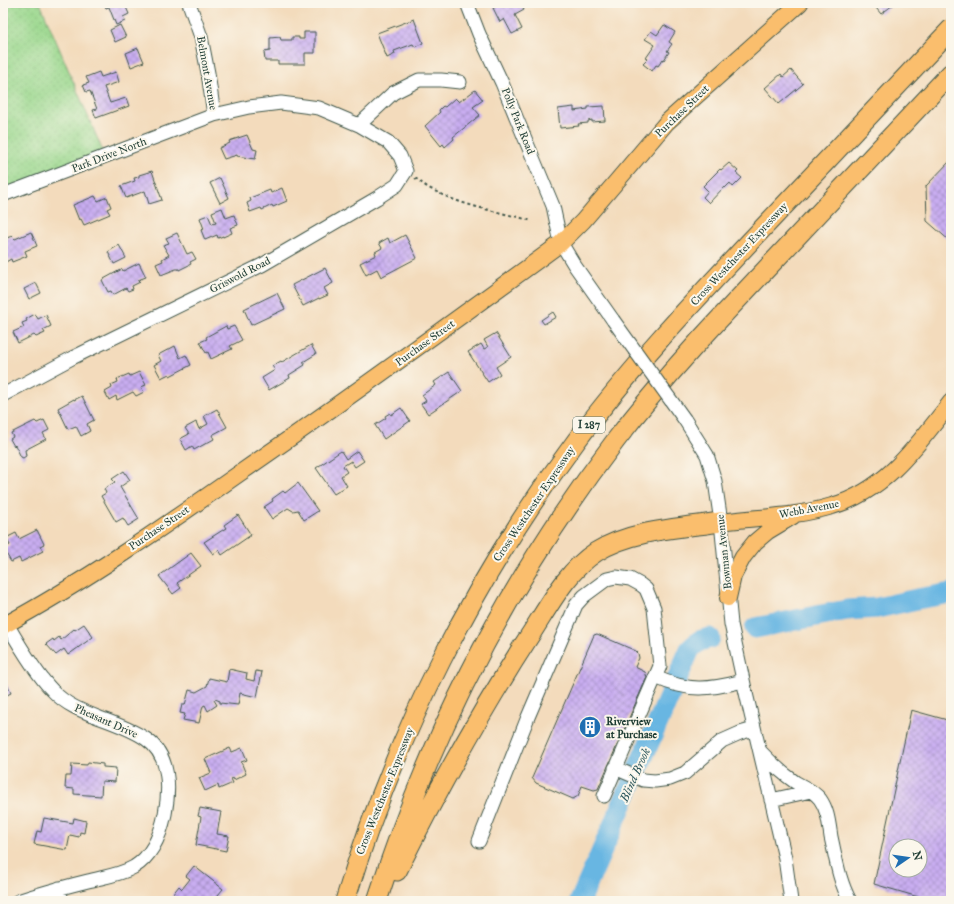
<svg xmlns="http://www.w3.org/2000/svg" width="954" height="904" viewBox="0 0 954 904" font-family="'IM FELL Great Primer',serif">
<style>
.grass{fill:url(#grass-dots);stroke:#5c8a60}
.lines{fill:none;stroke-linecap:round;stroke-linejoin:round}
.river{stroke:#68b6e2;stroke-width:21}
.building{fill:url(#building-cross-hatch);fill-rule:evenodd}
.minor-casing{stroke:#3f5548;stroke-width:15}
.major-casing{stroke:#3f5548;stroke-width:18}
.highway-casing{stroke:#3f5548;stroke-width:21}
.path{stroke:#3f5548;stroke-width:2;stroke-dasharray:3 3;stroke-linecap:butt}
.minor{stroke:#fff;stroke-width:13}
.major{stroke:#fabe6d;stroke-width:16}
.highway{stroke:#fabe6d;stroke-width:19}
.minor-bridge-casing{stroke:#3f5548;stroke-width:15;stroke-linecap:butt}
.minor-bridge{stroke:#fff;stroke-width:13}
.labels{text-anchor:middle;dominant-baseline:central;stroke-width:4;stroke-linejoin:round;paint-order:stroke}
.shield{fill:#fbf7ec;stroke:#61756b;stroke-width:1}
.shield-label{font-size:10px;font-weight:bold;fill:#1f3d34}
.street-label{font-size:11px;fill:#1f3d34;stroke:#fbf7ec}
.poi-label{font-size:11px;font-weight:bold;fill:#1f3d34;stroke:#fbf7ec;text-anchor:start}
.water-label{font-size:12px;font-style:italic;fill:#315b60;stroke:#fbf7ec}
</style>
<defs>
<pattern id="grass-dots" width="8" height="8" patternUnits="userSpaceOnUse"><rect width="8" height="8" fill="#99d78c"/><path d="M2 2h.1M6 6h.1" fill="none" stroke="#83b979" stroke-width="1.8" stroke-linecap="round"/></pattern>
<pattern id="building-cross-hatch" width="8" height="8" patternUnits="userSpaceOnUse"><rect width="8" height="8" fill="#c9adf1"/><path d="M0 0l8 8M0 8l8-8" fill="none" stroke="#a38ec4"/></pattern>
</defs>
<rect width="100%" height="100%" fill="#fbf7ec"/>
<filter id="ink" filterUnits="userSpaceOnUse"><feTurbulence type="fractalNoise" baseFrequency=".025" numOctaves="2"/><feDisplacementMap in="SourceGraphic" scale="8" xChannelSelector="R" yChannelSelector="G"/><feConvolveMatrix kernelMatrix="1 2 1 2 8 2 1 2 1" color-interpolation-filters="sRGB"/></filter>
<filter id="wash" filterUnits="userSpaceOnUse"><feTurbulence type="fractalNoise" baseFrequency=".012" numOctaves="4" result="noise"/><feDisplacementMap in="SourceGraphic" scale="16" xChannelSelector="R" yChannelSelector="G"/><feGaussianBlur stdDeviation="0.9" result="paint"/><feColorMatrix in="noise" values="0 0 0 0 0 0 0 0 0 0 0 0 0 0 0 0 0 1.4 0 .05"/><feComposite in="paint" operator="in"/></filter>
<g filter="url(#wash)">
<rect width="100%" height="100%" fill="#f3dbbc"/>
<path class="grass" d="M3 3H40L104 154 3 195Z"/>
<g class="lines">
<path class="river" d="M755 628 847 610 877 608 917 599 951 593
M580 901 690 649 699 641 710 638"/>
</g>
<g id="blocks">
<path class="building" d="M104 3H125V5L129 14 123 17 125 21 116 25 109 7 106 8Z
M503 3H521L524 10 515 15 522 29 512 34 504 19 500 22 493 8Z
M872 3H891L893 5 881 14Z
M414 19 423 43 415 47 413 44 394 51 395 54 387 58 377 33Z
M120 25 126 37 115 42 110 30Z
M664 25 675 32 669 42 672 44 667 51 669 52 664 60 663 59 658 66 656 65 652 71 643 64 648 59 646 58 655 45 645 39 651 31 657 35Z
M304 32H315V53H305V64H278V61H265L264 52 270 51V38L280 37 281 40H292V37H299V39H304Z
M138 48 144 62 131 67 126 53Z
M791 70 803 84 779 104 765 88 781 74 783 77Z
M99 72 101 77 116 72 119 82 104 87 110 103 126 98 129 106 96 118 93 110 97 109 90 91 86 92 83 85 89 83 86 77Z
M475 90 483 100 473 107 480 115 453 137 454 139 445 147 443 144 441 146 425 126 440 112 439 110 443 106 445 107 455 98 459 102Z
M604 106 605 121 592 122V120L588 121V123L578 124 579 126 560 128 558 109 574 107V111L588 109V107Z
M247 135 253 149 257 150 255 159 237 156V155L224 159 219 148 230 143 229 141Z
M951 160V242L927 221 926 186Z
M729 163 738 171 736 173 742 178 733 187 730 183 725 188 724 187 709 203 703 197 708 191 703 186 720 169 721 170Z
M152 171 162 200 149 204 145 191 126 198 121 186 135 181 134 178 139 177V175Z
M220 178 229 198 220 203 210 183Z
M282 188 287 201 273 207 272 205 262 210 261 208 250 212 247 203 251 201 250 198 270 190 271 193Z
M95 196 98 201 107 197 111 207 107 209 110 214 84 225 81 219 79 220 73 205Z
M222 208 226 218 234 215 238 225 230 228 232 233 223 237V236L218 238 217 235 205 240 201 230 204 229 200 218 208 215 212 224 216 223 212 212Z
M31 232 37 246 25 251 27 256 12 262 11 259 4 263 3 236 4 239 12 236 15 239Z
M177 233 187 254 192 252 196 259 190 262 191 264 179 270V269H176L161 275 156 264 163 261 162 259 169 255 163 245 169 243 166 238Z
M405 235 417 258 381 277 377 269 366 275 360 263 376 255 375 252 382 248 379 243 388 238 390 243Z
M119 245 126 258 114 264 108 252Z
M139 263 146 277 138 280 140 282 132 286 133 289 128 291 126 288 113 295 111 291 108 292 102 280 122 269 123 271Z
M325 268 333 283 324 288 328 295 319 299V298L303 306 292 285Z
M36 283 41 293 29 299 24 289Z
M277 293 285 309 251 325 244 309Z
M553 312 556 317 544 324 541 320Z
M35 314 38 319 46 315 51 326 43 330 45 333 36 337 34 335 18 343 13 332 24 327 22 323 27 321 26 319Z
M226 326 227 329 234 326 242 340 230 346 232 349 211 359 208 352 206 353 200 342 207 339 206 337Z
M496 333 511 357 496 367 500 374 488 382 468 352 481 344 484 349 488 347 484 340Z
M311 345 316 354 303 362 305 365 289 375 290 378 269 390 262 378 275 370 272 366 281 361 282 362Z
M175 346 180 358 186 355 191 365 170 376 169 374 161 378 154 365 161 361 158 355Z
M139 372 146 385 141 387 144 392 136 396 133 392 117 400 116 396 109 400 105 392 112 388 111 385 118 382 117 379 129 374 130 376Z
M449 372 462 391 428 414 421 404 426 401 422 395 436 385 434 382Z
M82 396 94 420 87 424 90 431 81 436 76 426 68 429 58 408 74 399V400Z
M401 408 410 421 384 439 375 425 386 418 385 416 390 413 391 415Z
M217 409 227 427 212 435 214 439 194 450 192 446 186 450 180 439 189 434 185 428 196 422 199 429 208 424 204 416Z
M44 420 49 430 43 433 46 439 25 450 26 456 23 458 21 457 15 445 14 446 10 439 13 437 11 433 35 421 37 423Z
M341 451 346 459 357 451 364 461 355 467 351 461 343 466 347 472 341 476 347 486 334 494 316 468Z
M124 471 130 480 120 487 139 519 128 526 123 518 116 522 101 496 106 493 104 489 115 482 112 479Z
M298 483 318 511 304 520 298 510 293 511 288 508 272 519 264 507 273 501 272 499 283 491 285 493Z
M238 515 251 535 222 555 219 550 213 554 204 542 226 528 224 525Z
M37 530 44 544 40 546 43 551 21 562 19 558 11 562 3 548 10 545 6 538 16 533 19 539Z
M191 553 201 566 177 583 181 588 173 594 159 576Z
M84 624 93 637 68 655 64 649 56 655 46 644 53 639 54 641 59 637 61 640 74 629 75 630Z
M597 634 636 651 638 653 639 658 635 667 645 672 647 677 598 789 594 790 582 786 578 796 573 799 536 783 532 778 594 635Z
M229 669 247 673 246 679 254 681 256 671 262 672 257 697 240 693 238 705 220 703V701L215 699 214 700 217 705 208 711 205 705 203 706 199 723 183 720 185 714 180 713 182 705H185L189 690 196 692 207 686 209 678 227 682Z
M3 677 11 693 3 697Z
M911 710 951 721V901H932L874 884ZM896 846H920V870H896Z
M230 748 232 752 242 748 247 760 241 762 246 774 234 780 233 778 231 779 233 783 219 789 218 785 205 791 199 778 211 773 205 759Z
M88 762 103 764V767L116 768 115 782 102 781 101 796 74 794V789L65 788 66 776H71L72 764 87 765Z
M200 808 221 812 217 834 229 836 226 851 196 845 201 817 198 816Z
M44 818 73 823 74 818 86 821 84 833 80 832 79 837 70 835 67 850 34 844 37 831 41 832Z
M3 835H5L6 850H3Z
M194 866 223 889 213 901 208 898 206 901H179L172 895 179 886 182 889 190 879 186 876Z"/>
</g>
</g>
<g filter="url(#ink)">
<use href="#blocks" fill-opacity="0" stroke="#3f5548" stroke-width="1"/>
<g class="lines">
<g class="minor-casing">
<path id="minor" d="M189 3 201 37 208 73 214 115
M467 3 479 34 502 83 553 206 561 243 575 266 613 320
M359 125 393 93 419 80H441L460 82
M3 195 214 115 249 107 281 103 319 108 359 125 388 142 400 156 406 171 397 185 377 198 262 265 72 358 3 395
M685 420 707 455 715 481 721 522 731 624 745 689 785 858 791 901
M7 624C19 645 36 674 53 691 66 705 82 711 100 718 114 723 133 730 146 739 170 755 170 788 165 814 161 833 152 856 134 867 120 875 103 877 88 881 64 887 41 893 18 901
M655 677C689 692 708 690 743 681
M760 751C771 763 782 773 795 782 803 787 814 791 820 799 828 810 829 824 831 837 836 859 839 881 850 901
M615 768 643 780 655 781 670 779 685 773 722 741 740 733 754 729
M771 800 811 791
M479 841 528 717 576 605 584 596 607 579 616 577 630 579 641 585 646 589 654 608 660 666 604 796
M59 888 62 901"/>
</g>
<g class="major-casing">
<path id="major" d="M721 522C758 517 796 517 832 506 886 491 918 444 951 402
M728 598 733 576 743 557 755 542 768 531 793 516
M3 626C86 581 163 527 240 473 342 403 442 330 542 257L561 243 583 221 667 122 800 3"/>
</g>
<g class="highway-casing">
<path id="highway" d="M397 871C438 789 482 709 532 632 550 604 567 571 596 552 631 530 680 528 721 522
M345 901C395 736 474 578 577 440 633 365 698 297 762 229 825 162 888 96 951 29
M377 901C430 734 510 579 616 440 664 377 718 320 772 263 831 200 891 137 951 73"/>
</g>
<path class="path" d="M415 178C421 182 426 187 433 190 463 207 499 211 532 221"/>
<use href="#minor" class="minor"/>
<use href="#major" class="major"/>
<use href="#highway" class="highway"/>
<g class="minor-bridge-casing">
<path id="minor-bridge" d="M613 320 685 420"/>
</g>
<use href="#minor-bridge" class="minor-bridge"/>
</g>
</g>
<defs>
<g id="building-disc" transform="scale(1.15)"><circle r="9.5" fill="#1f6fb2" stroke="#fbf7ec"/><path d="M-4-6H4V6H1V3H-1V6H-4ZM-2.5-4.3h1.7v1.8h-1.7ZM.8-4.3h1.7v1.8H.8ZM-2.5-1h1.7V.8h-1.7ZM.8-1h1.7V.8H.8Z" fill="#fff"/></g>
</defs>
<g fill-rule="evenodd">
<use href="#building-disc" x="590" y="727"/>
</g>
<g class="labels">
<rect class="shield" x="573" y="417" width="32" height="16" rx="3"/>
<g class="shield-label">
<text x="589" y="425">I 287</text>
</g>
<g class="street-label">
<text transform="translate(207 73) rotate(80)">Belmont Avenue</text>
<text transform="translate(682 111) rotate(-44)">Purchase Street</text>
<text transform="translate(518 121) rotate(68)">Polly Park Road</text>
<text transform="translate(109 155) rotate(-21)">Park Drive North</text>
<text transform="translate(739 254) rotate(-47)">Cross Westchester Expressway</text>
<text transform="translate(240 275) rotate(-27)">Griswold Road</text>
<text transform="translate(425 343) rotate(-36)">Purchase Street</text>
<text transform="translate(534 504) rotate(-56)">Cross Westchester Expressway</text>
<text transform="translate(809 509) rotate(-11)">Webb Avenue</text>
<text transform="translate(159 528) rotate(-34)">Purchase Street</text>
<text transform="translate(724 552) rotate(-96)">Bowman Avenue</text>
<text transform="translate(106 721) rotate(24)">Pheasant Drive</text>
<text transform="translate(385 791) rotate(-68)">Cross Westchester Expressway</text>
</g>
<g class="poi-label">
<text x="606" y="721">Riverview<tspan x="606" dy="13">at Purchase</tspan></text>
</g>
<g class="water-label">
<text transform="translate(635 775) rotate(-66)">Blind Brook</text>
</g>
</g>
<rect width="954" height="904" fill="none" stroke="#fbf7ec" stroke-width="16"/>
<g transform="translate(908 858) rotate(77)"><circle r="19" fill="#fbf7ec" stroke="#a3ada2"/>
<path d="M0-3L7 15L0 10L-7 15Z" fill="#1f6fb2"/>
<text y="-6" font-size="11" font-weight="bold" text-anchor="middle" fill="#1f3d34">N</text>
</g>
</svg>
